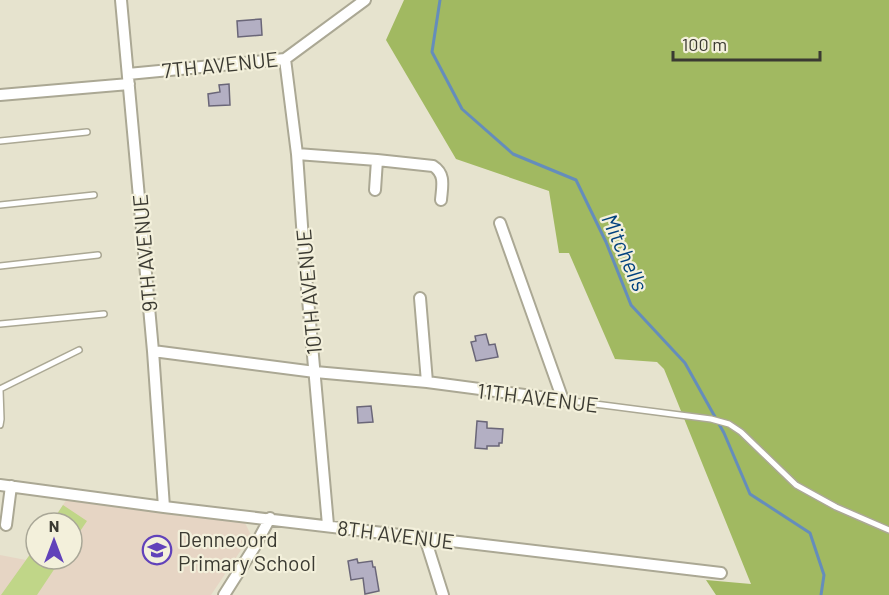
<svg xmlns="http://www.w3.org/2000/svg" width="889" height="595" viewBox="0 0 889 595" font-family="Barlow,sans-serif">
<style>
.education{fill:#e6d5c4}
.green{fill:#c0d688}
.forest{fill:#a1b961}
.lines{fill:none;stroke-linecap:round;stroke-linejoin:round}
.stream{stroke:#658dbb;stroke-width:3}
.building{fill:#b3afc3;stroke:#6a6678;stroke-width:1.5}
.service-casing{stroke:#aba894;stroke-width:8}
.minor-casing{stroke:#aba894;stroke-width:14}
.service{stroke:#fff;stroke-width:5}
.minor{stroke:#fff;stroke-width:10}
.labels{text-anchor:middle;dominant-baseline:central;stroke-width:4.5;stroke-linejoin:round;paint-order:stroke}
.street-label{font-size:21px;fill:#3b3a32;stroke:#f3f0db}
.poi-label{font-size:21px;fill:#3b3a32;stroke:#f3f0db;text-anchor:start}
.water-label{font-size:22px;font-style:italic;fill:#00417e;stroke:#f3f0db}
</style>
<rect width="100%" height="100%" fill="#e6e3ce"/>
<path class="education" d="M67 499 244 521 251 535 211 595H0V555L26 560 36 546V559H72V523H51Z"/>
<path class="green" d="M63 505 87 521 72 543V523H51Z
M36 546V559H61L37 595H1Z"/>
<path class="forest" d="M404 0H889V595H716L706 580 751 584 664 369 657 362 615 359 569 253H559L549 191 456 159 386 40Z"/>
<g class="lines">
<path class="stream" d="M440 0 432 52 462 109 513 154 576 180 606 242 631 305 685 363 724 433 750 494 810 533 824 575 821 595"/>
</g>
<path class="building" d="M261 19 262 35 238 37 237 21Z
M229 84 230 105 209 106 208 94 220 92 219 85Z
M486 334 489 345 495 344 498 357 476 361 471 342 476 341 475 336Z
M371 406 373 422 358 423 357 407Z
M477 421 487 422V428L503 429 502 443H499V446H487V449L475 448Z
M357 559 358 563 372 561 373 567H375L379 591 365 594 363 578 351 580 348 561Z"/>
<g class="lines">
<g class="service-casing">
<path id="service" d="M0 141 87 132
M0 205 94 195
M0 266 98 255
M0 324 104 314
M0 389 79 350
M0 390 1 419 0 425
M564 400 711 419 729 424 741 432 796 485 836 507 889 530"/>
</g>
<g class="minor-casing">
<path id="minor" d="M121 0 153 351 164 507
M285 59 297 154 304 254 328 525
M128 74 285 59 365 0
M0 95 129 84
M297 154 377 160 433 166C446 174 442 187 441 200
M375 190 377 160
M420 298 427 382
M153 351 315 372 427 382 563 400 500 223
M0 485 164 507 721 573
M6 525 11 486
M425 538 443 595
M224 595 255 546 270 518"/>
</g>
<use href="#service" class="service"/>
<use href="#minor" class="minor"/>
</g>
<defs>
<g id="school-ring" transform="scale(1.5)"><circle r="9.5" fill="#f3f0db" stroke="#6142ba" stroke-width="1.5"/><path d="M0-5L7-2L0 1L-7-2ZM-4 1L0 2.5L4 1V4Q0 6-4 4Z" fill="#6142ba"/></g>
</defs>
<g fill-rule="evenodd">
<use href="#school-ring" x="157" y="550"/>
</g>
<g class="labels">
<g class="street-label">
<text transform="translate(220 64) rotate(-6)">7TH AVENUE</text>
<text transform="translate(144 253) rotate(-95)">9TH AVENUE</text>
<text transform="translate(308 292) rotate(-95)">10TH AVENUE</text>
<text transform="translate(538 397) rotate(7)">11TH AVENUE</text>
<text transform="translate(396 534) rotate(7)">8TH AVENUE</text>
</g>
<g class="poi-label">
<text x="178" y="538">Denneoord<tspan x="178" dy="24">Primary School</tspan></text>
</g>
<g class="water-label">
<text transform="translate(626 252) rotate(66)">Mitchells</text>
</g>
</g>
<g transform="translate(54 541)"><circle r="28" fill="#f3f0db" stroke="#a9a797" stroke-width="1.5"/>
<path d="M0-4.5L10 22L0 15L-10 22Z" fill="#6142ba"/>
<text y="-9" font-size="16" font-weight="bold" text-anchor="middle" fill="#3b3a32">N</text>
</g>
<path d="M673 51v9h147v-9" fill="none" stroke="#3b3a32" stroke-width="3"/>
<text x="682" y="51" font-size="18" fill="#3b3a32" stroke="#f3f0db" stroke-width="4.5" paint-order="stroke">100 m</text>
</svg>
